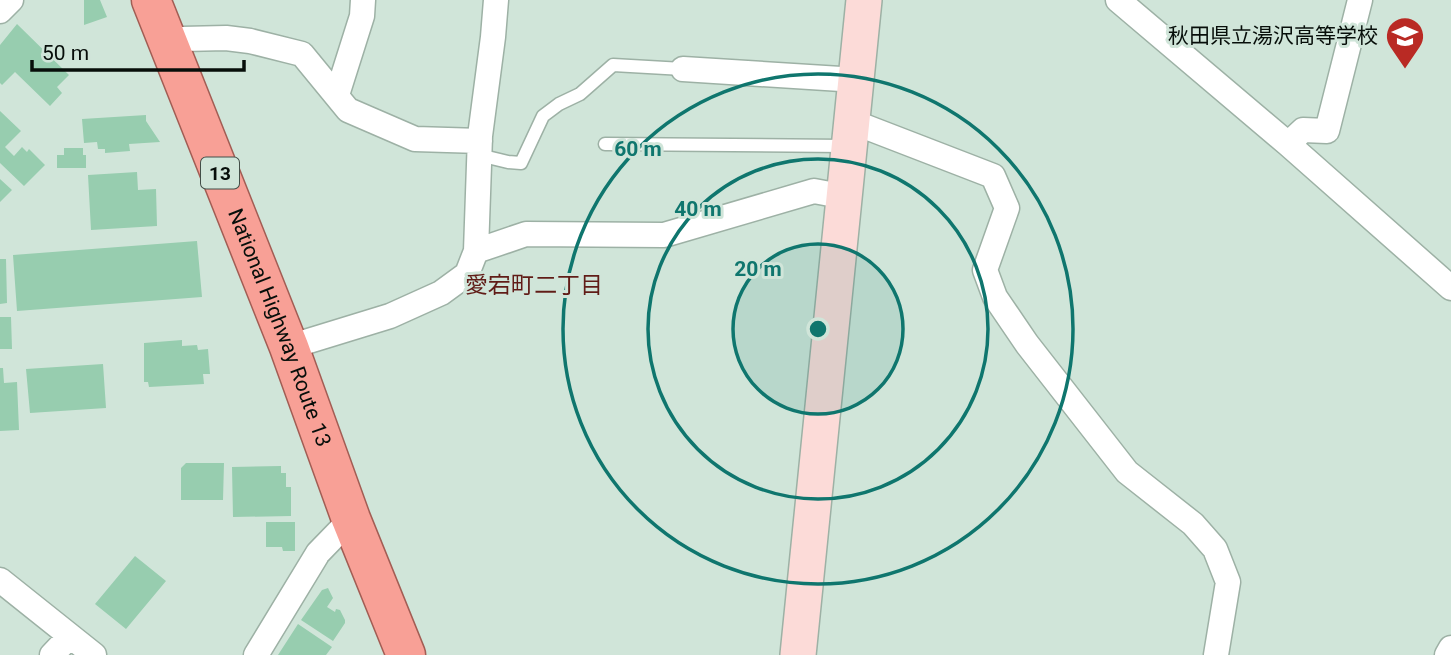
<svg xmlns="http://www.w3.org/2000/svg" width="1451" height="655" viewBox="0 0 1451 655" font-family="Roboto,'Noto Sans JP',sans-serif">
<style>
.building{fill:#97cdaf}
.lines{fill:none;stroke-linecap:round;stroke-linejoin:round}
.service-casing{stroke:#9db1a5;stroke-width:15}
.minor-casing{stroke:#9db1a5;stroke-width:27}
.secondary-casing{stroke:#9db1a5;stroke-width:38}
.trunk-casing{stroke:#a25d54;stroke-width:41}
.service{stroke:#fff;stroke-width:12}
.minor{stroke:#fff;stroke-width:24}
.secondary{stroke:#fcdbd8;stroke-width:35}
.trunk{stroke:#f8a096;stroke-width:38}
.ring{fill:none;stroke:#0f766e;stroke-width:3.5}
.labels{text-anchor:middle;dominant-baseline:central;stroke-width:6;stroke-linejoin:round;paint-order:stroke}
.shield{fill:#d0e5d9;stroke:#434e48;stroke-width:2}
.shield-label{font-size:19px;font-weight:bold;fill:#070e0a}
.poi-label{font-size:21px;fill:#070e0a;stroke:#d0e5d9;text-anchor:end}
.street-label{font-size:21px;fill:#070e0a;stroke:#d0e5d9}
.neighbourhood-label{font-size:23px;fill:#601c17;stroke:#d0e5d9}
.centre{fill:#0f766e;stroke:#d0e5d9;stroke-width:3.5}
.ring-label{font-size:21px;text-anchor:middle;font-weight:bold;fill:#0f766e;stroke:#d0e5d9;stroke-width:6;stroke-linejoin:round;paint-order:stroke}
</style>
<rect width="100%" height="100%" fill="#d0e5d9"/>
<path class="building" d="M84 0H100L107 17 84 25Z
M17 24 69 75 57 87 62 93 50 106 15 72 2 85 0 83V45Z
M0 111 21 131 5 147 14 156 22 147 27 152 29 149 45 165 24 186 0 163Z
M146 115V121L160 142 129 144 130 151 105 153V149H98L97 142 84 143 82 119Z
M64 148H83V155H86V168H57V155H64Z
M137 172 138 190 156 189 157 226 91 230 88 175Z
M0 179 12 190 0 202Z
M197 241 202 297 17 311 13 255Z
M0 259H6L7 303 0 304Z
M0 317H11L12 349H0Z
M182 340V346L197 345 198 350 208 349 210 374H203L204 384 149 387 148 382H144V343Z
M103 364 106 408 30 413 26 369Z
M0 368H3L4 383 17 382 19 430 0 431Z
M186 463H224L223 500H181V468Z
M281 466V473H286V487H291V516L233 517 232 467Z
M266 522H295V551H283L282 547H266Z
M135 556 166 581 126 629 95 604Z
M328 588 333 598 327 607 335 612 336 609 340 610 345 620V623L333 641 301 620 322 590Z
M298 624 332 647 326 655H278Z"/>
<g class="lines">
<g class="service-casing">
<path id="service" d="M605 144 846 146
M479 155 508 162 521 163 543 116 559 104 580 94 613 65 683 69"/>
</g>
<g class="minor-casing">
<path id="minor" d="M1118 0 1288 144 1451 288
M0 11 11 0
M168 42 182 39 226 38 250 41 302 54 348 110 415 139 480 141
M683 69 857 80
M337 95 362 16 363 0
M853 122 993 176 1007 208 985 270 995 297 1027 344 1127 472 1193 524 1215 549 1228 582 1216 655
M1288 144 1303 130 1327 131 1360 0
M476 251 526 234 664 235 814 191 846 197
M289 347 390 316 441 293 467 274 476 251 480 136 493 37 496 0
M0 580 94 655
M52 655 70 636
M256 655 318 553 351 519
M1447 655 1451 648"/>
</g>
<g class="secondary-casing">
<path id="secondary" d="M798 655 864 0"/>
</g>
<g class="trunk-casing">
<g id="trunk">
<path id="s1" d="M151 0 289 347 351 519 406 655"/>
</g>
</g>
<use href="#service" class="service"/>
<use href="#minor" class="minor"/>
<use href="#secondary" class="secondary"/>
<use href="#trunk" class="trunk"/>
</g>
<circle cx="818" cy="329" r="85" fill="#0f766e" fill-opacity=".12"/>
<g class="ring">
<circle cx="818" cy="329" r="85"/>
<circle cx="818" cy="329" r="170"/>
<circle cx="818" cy="329" r="255"/>
</g>
<defs>
<g id="school-pin" transform="scale(2.0125)"><path d="M0 17L-7.5 6A9.5 9.5 0 1 1 7.5 6Z" fill="#b92a24" stroke="#d0e5d9"/><path d="M0-5L7-2L0 1L-7-2ZM-4 1L0 2.5L4 1V4Q0 6-4 4Z" fill="#fff"/></g>
</defs>
<g fill-rule="evenodd">
<use href="#school-pin" x="1405" y="36"/>
</g>
<g class="labels">
<rect class="shield" x="201" y="157.5" width="38" height="31" rx="5"/>
<g class="shield-label">
<text x="220" y="173">13</text>
</g>
<g class="poi-label">
<text x="1378" y="36">秋田県立湯沢高等学校</text>
</g>
<g class="street-label">
<text stroke="none"><textPath href="#s1" startOffset="352">National Highway Route 13</textPath></text>
</g>
<g class="neighbourhood-label">
<text x="534" y="285">愛宕町二丁目</text>
</g>
</g>
<circle cx="818" cy="329" r="10" class="centre"/>
<g class="ring-label">
<text x="638" y="156">60 m</text>
<text x="698" y="216">40 m</text>
<text x="758" y="276">20 m</text>
</g>
<path d="M32 60v10h212v-10" fill="none" stroke="#070e0a" stroke-width="3.5"/>
<text x="42" y="60" font-size="21" fill="#070e0a" stroke="#d0e5d9" stroke-width="5" paint-order="stroke">50 m</text>
</svg>
